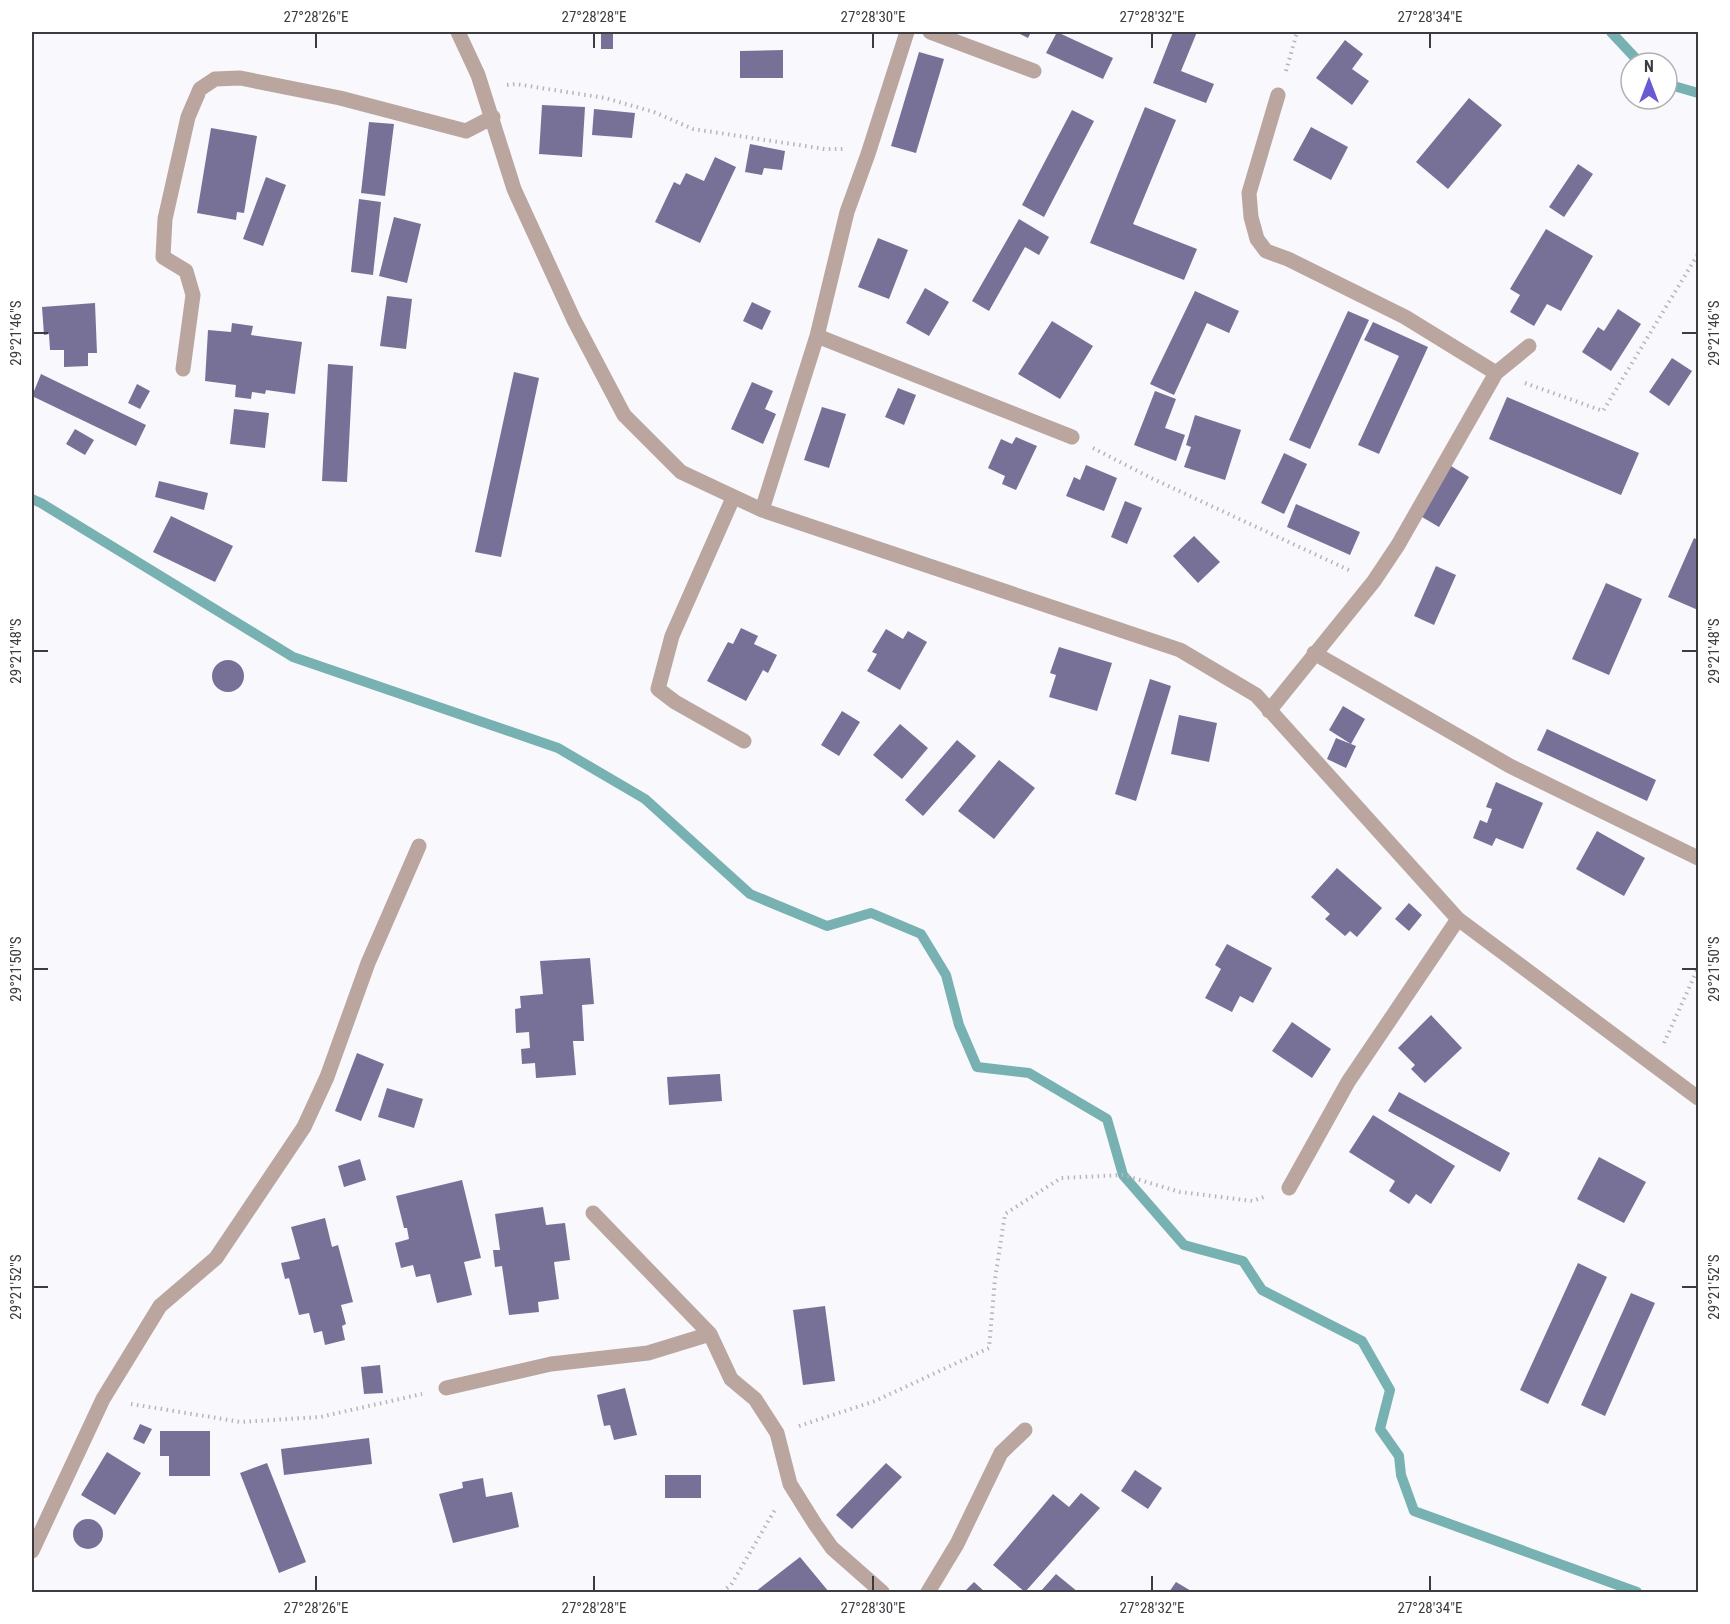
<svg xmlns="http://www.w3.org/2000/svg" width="1730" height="1624" viewBox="0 0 1730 1624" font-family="'Roboto Condensed',sans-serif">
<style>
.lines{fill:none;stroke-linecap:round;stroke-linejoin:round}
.stream{stroke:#77b1b1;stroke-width:10}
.building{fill:#777198}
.path{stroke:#b6b5ba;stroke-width:4;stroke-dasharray:1.5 4.5;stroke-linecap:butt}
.minor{stroke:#bba69f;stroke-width:15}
.ticks{fill:none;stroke:#3c3b40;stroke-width:2}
.neatline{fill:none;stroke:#3c3b40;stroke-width:2}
.ticks-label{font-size:15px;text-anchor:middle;fill:#3c3b40}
</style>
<rect width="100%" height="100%" fill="#f8f8fd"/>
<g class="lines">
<path class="stream" d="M1611 32 1640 63
M1667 84 1698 93
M32 499 41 503 293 657 558 748 645 799 750 894 827 926 871 913 921 934 946 975 959 1025 977 1067 1029 1073 1107 1119 1123 1175 1184 1245 1243 1261 1262 1290 1362 1341 1390 1390 1380 1429 1399 1456 1401 1475 1414 1511 1637 1592"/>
</g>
<path class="building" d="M601 32H613V49H601Z
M1016 32H1031L1028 38Z
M1057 32 1113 58 1103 79 1046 53Z
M1173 32H1197L1181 71 1214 84 1206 103 1153 83Z
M1345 40 1363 54 1352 69 1369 81 1352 105 1316 78Z
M783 50V78H740V51Z
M919 52 944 59 916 153 891 146Z
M1469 98 1502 125 1448 189 1416 162Z
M542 105 585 107 582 157 539 154Z
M1145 107 1176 120 1133 224 1197 249 1184 280 1090 243Z
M594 109 635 113 632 138 592 135Z
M1072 110 1094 121 1044 217 1022 205Z
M369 122 394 124 385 196 361 193Z
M1311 127 1348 147 1331 180 1293 160Z
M211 128 257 136 244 213 237 212 236 220 197 213Z
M750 144 785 151 782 170 764 168 762 175 745 172Z
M715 157 736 167 700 243 655 222 674 182 680 185 686 173 704 181Z
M1578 164 1593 174 1564 217 1549 207Z
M266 177 286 185 263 246 243 239Z
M359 199 381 202 373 275 351 272Z
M394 217 421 224 407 283 379 276Z
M1019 219 1049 237 1039 255 1025 247 989 311 972 301Z
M1546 229 1593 256 1561 311 1547 304 1534 326 1510 312 1520 295 1510 289Z
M878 238 908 250 889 299 858 287Z
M925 288 949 302 929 336 906 323Z
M1195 291 1239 311 1229 333 1207 323 1174 395 1150 384Z
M387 296 412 299 406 349 380 346Z
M752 302 771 311 762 330 743 321Z
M95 303 97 353H88V366L64 367V350H50L49 334 44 335 42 307Z
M1618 309 1641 324 1611 371 1582 352 1598 327 1604 331Z
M1348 311 1369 320 1310 449 1289 440Z
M1052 321 1093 346 1060 399 1018 374Z
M1373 322 1428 347 1379 454 1358 445 1399 356 1364 340Z
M232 323 253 326 251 335 302 342 295 394 266 390 265 394 252 392 251 399 235 397 236 385 205 381 208 330 231 332Z
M1672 358 1692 371 1669 406 1649 392Z
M328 364 353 366 347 482 322 481Z
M514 372 539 378 501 557 475 552Z
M41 374 146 425 136 446 32 396Z
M752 382 773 391 765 409 776 414 763 444 731 429Z
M137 384 150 391 140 409 128 403Z
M898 388 916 395 904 425 885 417Z
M1155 391 1176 399 1165 428 1185 435 1176 461 1134 445Z
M1507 397 1639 453 1621 495 1489 439Z
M822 407 846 414 829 468 804 460Z
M234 409 269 413 265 448 230 444Z
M1195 415 1241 430 1225 480 1184 467 1191 447 1186 445Z
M75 429 94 440 85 455 66 444Z
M1016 437 1037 446 1016 490 1002 484 1005 476 988 468 1001 439 1012 444Z
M1284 453 1307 464 1284 514 1261 503Z
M1086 465 1117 478 1104 511 1066 496 1074 477 1080 480Z
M1451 466 1469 477 1439 527 1422 517Z
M159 481 208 493 204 510 155 497Z
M1125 501 1142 508 1127 544 1111 537Z
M1296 504 1360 532 1350 555 1287 527Z
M171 516 233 546 215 582 153 552Z
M1194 536 1220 562 1198 583 1173 556Z
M1694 538 1698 540V610L1668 597Z
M1436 566 1456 575 1434 625 1414 616Z
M1606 583 1642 599 1609 675 1572 659Z
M741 628 758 636 754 644 777 655 768 673 763 670 746 701 707 681 728 642 733 644Z
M886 629 903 639 908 631 927 642 900 690 867 671 877 654 872 652Z
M1059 647 1112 663 1097 711 1049 697 1056 675 1050 673Z
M212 676a16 16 0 1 1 32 0a16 16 0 1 1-32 0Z
M1150 679 1171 686 1136 801 1115 794Z
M1343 706 1365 719 1351 744 1329 730Z
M842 711 860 722 839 756 821 745Z
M1179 715 1217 723 1209 762 1171 754Z
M900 724 928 748 902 779 873 755Z
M1547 729 1656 780 1647 801 1537 750Z
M1336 738 1356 746 1346 768 1327 759Z
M957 740 976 756 923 816 905 800Z
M999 760 1035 788 994 839 958 811Z
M1496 782 1543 803 1523 849 1496 838 1492 846 1473 838 1480 820 1487 823 1492 809 1486 807Z
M1597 831 1645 858 1624 896 1576 869Z
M1337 868 1382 908 1357 937 1350 931 1345 936 1325 919 1330 914 1311 897Z
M1409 903 1422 915 1409 931 1395 919Z
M1227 944 1272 968 1253 1003 1240 996 1232 1012 1205 998 1221 969 1215 965Z
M590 958 594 1004 582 1005 584 1041H573L576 1075 536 1078 535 1063 522 1064 521 1049 530 1048 529 1032 516 1033 515 1009 521 1008 520 996 543 994 540 961Z
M1431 1015 1462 1048 1425 1083 1411 1069 1415 1065 1398 1048Z
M1292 1022 1331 1049 1312 1078 1272 1051Z
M357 1053 384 1064 361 1121 335 1111Z
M720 1074 722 1101 669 1105 667 1077Z
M387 1088 423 1099 414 1128 378 1117Z
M1399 1092 1510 1153 1500 1172 1388 1111Z
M1373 1115 1455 1166 1431 1204 1416 1194 1409 1204 1389 1191 1395 1181 1349 1152Z
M1599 1157 1646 1182 1624 1223 1577 1199Z
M360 1159 366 1180 344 1187 338 1166Z
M462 1180 481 1258 464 1262 472 1295 437 1303 430 1274 416 1277 413 1265 401 1268 395 1243 409 1239 407 1228H404L396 1196Z
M543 1207 546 1225 565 1223 570 1260 554 1262 559 1299 538 1302 539 1312 509 1315 502 1266 495 1267 493 1250H500L495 1214Z
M325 1218 332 1247 338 1245 353 1302 341 1305 346 1324 342 1326 345 1340 325 1345 322 1331 314 1333 309 1313 299 1315 289 1278 285 1279 281 1263 300 1259 291 1227Z
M1578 1263 1607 1277 1548 1404 1520 1390Z
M1631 1293 1655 1303 1605 1416 1581 1405Z
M825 1306 835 1381 803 1385 793 1310Z
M380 1365 383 1393 364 1394 361 1367Z
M625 1388 637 1435 614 1440 610 1425 604 1426 597 1395Z
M140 1424 152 1429 144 1444 133 1439Z
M160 1431H210V1476H169V1456H160Z
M369 1438 372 1464 284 1475 281 1449Z
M107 1452 141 1473 115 1515 81 1495Z
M267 1463 306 1562 279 1573 240 1473Z
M886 1463 902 1477 852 1529 836 1515Z
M1135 1470 1162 1488 1148 1509 1121 1491Z
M665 1475H701V1498H665Z
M483 1478 486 1497 512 1492 519 1527 453 1543 439 1494 463 1488 462 1482Z
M1081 1493 1100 1508 1025 1592 993 1565 1053 1494 1069 1507Z
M73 1534a15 15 0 1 1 30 0a15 15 0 1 1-30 0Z
M800 1557 829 1592H755Z
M1056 1574 1078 1592H1040Z
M974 1582 985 1592H964Z
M1176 1582 1193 1592H1169Z"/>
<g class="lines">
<path class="path" d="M1286 71 1297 32
M507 85 516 84 605 98 654 112 693 129 825 149H845
M1525 383 1603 411 1698 254
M1093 448 1149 477 1351 571
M1664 1043 1698 968
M131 1404 241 1422 320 1417 422 1394
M799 1426 875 1401 989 1348 995 1279 1005 1214 1061 1178 1123 1175 1180 1192 1253 1201 1266 1196
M722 1592 731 1585 776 1508"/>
<path class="minor" d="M458 32 478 75 514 189 574 320 624 415 681 472 762 510 1180 650 1256 695 1458 919 1698 1098
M930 32 1034 71
M1278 95 1249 193 1251 217 1257 239 1266 251 1288 259 1405 317 1496 373
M817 336 1072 437
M183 369 193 295 186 271 163 257 165 219 188 117 200 89 215 79 240 78 340 98 466 131 493 117
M733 498 672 636 658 689 675 702 744 741
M762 510 817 336 847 212 868 154 907 32
M1314 653 1510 766 1698 858
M1269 711 1374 581 1398 545 1496 373 1529 346
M1289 1188 1348 1082 1458 919
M593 1213 710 1334 731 1379 755 1399 777 1433 790 1484 815 1524 832 1548 882 1592
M446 1388 551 1364 648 1353 710 1334
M32 1551 103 1399 160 1306 216 1258 304 1127 327 1077 368 963 419 846
M928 1592 957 1544 1001 1453 1025 1430"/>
</g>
<path class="ticks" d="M316 33V48M594 33V48M873 33V48M1152 33V48M1430 33V48M33 333H48M1682 333H1697M33 651H48M1682 651H1697M33 969H48M1682 969H1697M33 1287H48M1682 1287H1697M316 1576V1591M594 1576V1591M873 1576V1591M1152 1576V1591M1430 1576V1591"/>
<rect width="1730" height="1624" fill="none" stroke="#ffffff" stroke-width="66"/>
<g transform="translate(1649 81)"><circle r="28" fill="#ffffff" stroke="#b1b1b3" stroke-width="1.5"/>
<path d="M0-4.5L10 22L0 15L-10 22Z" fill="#685ad3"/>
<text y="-9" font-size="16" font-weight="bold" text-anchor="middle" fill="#3c3b40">N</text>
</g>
<rect x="33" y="33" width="1664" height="1558" class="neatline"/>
<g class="ticks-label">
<text x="316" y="22">27°28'26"E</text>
<text x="594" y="22">27°28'28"E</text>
<text x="873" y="22">27°28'30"E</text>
<text x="1152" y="22">27°28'32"E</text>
<text x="1430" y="22">27°28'34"E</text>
<text transform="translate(16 333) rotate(-90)" y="5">29°21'46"S</text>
<text transform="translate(1714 333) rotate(-90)" y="5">29°21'46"S</text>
<text transform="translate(16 651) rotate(-90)" y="5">29°21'48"S</text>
<text transform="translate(1714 651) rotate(-90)" y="5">29°21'48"S</text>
<text transform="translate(16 969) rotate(-90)" y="5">29°21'50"S</text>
<text transform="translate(1714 969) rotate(-90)" y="5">29°21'50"S</text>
<text transform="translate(16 1287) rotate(-90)" y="5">29°21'52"S</text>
<text transform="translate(1714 1287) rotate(-90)" y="5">29°21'52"S</text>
<text x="316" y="1613">27°28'26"E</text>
<text x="594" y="1613">27°28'28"E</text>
<text x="873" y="1613">27°28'30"E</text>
<text x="1152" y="1613">27°28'32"E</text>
<text x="1430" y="1613">27°28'34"E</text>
</g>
</svg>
